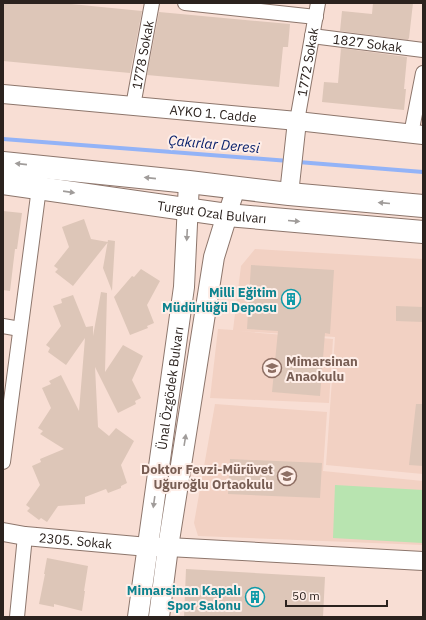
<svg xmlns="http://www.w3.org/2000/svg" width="426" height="620" viewBox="0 0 426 620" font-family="'IBM Plex Sans',sans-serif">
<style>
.built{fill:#f2d1c3}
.green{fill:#b8e4b0}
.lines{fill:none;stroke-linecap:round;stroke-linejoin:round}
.stream{stroke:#93b3f7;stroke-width:4}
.building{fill:#ddc6b8}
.minor-casing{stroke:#8d766c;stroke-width:16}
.tertiary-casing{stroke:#8d766c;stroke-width:20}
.secondary-casing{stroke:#8d766c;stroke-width:22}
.primary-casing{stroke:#8d766c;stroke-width:24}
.minor{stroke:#fff;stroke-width:14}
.tertiary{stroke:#fff;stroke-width:18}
.secondary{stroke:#fff;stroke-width:20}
.primary{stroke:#fff;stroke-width:22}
.oneway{fill:#a09c9a}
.labels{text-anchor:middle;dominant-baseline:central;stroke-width:4;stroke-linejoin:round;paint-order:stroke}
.street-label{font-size:13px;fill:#2b221e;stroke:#feeee8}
.culture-label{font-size:13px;font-weight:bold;fill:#0d838f;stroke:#feeee8;text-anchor:end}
.education-label{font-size:13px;font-weight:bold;fill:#785e54;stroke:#feeee8;text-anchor:start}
.water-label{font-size:14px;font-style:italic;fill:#08206c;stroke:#feeee8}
</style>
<rect width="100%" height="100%" fill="#f8ded4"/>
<path class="built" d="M255 249 423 259V474L326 465 335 337 237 331 333 339 329 403 210 398 218 329 233 330 241 266Z
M215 404 327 412 323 471 423 481V545L198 536 194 523Z"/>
<path class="green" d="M335 485 423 490V543L333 538Z"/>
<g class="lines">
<path class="stream" d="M3 139 289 161
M298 162 423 172"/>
</g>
<path class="building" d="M3 3H61L142 11 130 73 3 61Z
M373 3H413L409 38 408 40 340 31 342 11 372 14Z
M159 12 290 24 288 47H283L279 87 147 75Z
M341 48 407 57 404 89H406L404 110 322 102 324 82 338 83Z
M3 211 22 213 17 249H15L10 291 3 290Z
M84 219 91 239 108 242 73 286 55 272 58 269 54 266 69 247 62 227Z
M108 240 115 241 112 291 103 268Z
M251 265 334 270 330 334 325 333 320 396 272 392 278 331 247 329Z
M141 269 160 281 147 305 154 323 147 326 148 328 130 335 114 297 132 276 134 277Z
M101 292 107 293 105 372 123 345 143 356 132 380 141 398 135 401 136 404 118 413 95 367 98 427 109 436 116 428 134 441 121 465 127 483 121 486V488L108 493 106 489 85 497V504L58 506 47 522 41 518 39 520 27 511 30 508 26 505 40 485 32 466 41 462 40 459 64 449 40 434 43 431 38 428 51 408 42 388 51 384 49 381 61 375 79 411 85 338 66 365 48 352 50 348 46 345 61 326 53 306 62 303 61 299 73 295 86 327 93 326V336Z
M396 306 423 307V322L396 321Z
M416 404H423V466L409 465Z
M230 459 322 463 320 498 228 494Z
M47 558 88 566 84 591H85L82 611 54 604V607L39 604 45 574H44Z
M186 569 325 577 323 617H184Z"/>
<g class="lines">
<g class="minor-casing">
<g id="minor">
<path d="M185 3 316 17"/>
<path id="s1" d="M312 36 423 50"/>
<path id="s2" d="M133 106 152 3"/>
<path id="s3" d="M297 121 318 3"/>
<path d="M411 134 423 73"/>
<path d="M3 326 20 329"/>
<path d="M3 462 39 188"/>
<path d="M17 617 25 536"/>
</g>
</g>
<g class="tertiary-casing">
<g id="tertiary">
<path id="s4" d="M3 94 297 121 423 135"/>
<path d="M289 194 297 121"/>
<path d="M227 215 236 188"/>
<path id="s5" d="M3 532 25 536 148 547H168L423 561"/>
</g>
</g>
<g class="secondary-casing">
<g id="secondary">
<path id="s6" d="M138 617 184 287 189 182"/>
<path d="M159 617 168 547 214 257 227 215"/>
</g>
</g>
<g class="primary-casing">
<g id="primary">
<path d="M3 163 189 182 289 194 423 206"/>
<path id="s7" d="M3 183 227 215 423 232"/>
</g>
</g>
<use href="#minor" class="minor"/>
<use href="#tertiary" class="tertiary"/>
<use href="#secondary" class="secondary"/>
<use href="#primary" class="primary"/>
</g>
<defs><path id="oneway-solid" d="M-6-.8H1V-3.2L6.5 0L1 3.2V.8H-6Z"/></defs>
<g class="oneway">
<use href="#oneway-solid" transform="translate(21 164) rotate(-174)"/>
<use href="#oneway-solid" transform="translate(150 178) rotate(-174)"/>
<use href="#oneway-solid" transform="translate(69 192) rotate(8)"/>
<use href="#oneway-solid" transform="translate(384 203) rotate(-175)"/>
<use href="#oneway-solid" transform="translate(294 221) rotate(5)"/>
<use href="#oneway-solid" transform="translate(187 235) rotate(93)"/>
<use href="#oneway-solid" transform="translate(185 440) rotate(-81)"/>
<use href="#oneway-solid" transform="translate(154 502) rotate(98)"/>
</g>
<defs>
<g id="building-ring" transform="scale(1)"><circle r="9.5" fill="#feeee8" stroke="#0f9aa8" stroke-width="1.5"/><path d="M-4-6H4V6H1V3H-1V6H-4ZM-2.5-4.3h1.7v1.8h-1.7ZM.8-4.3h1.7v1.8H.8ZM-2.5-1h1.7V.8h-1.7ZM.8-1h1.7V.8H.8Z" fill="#0f9aa8"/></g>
<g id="school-ring" transform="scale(1)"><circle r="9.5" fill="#feeee8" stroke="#8d6e63" stroke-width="1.5"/><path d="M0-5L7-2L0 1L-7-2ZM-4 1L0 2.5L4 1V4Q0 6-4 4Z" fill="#8d6e63"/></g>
</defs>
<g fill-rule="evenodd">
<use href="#building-ring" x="291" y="299"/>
<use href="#school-ring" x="272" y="368"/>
<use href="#school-ring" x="287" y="476"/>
<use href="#building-ring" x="255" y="597"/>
</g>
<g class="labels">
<g class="street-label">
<text stroke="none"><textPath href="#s1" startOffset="56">1827 Sokak</textPath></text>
<text stroke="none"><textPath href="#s2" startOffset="52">1778 Sokak</textPath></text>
<text stroke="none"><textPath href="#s3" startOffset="60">1772 Sokak</textPath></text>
<text stroke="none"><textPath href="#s4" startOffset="211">AYKO 1. Cadde</textPath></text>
<text stroke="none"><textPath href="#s7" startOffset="211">Turgut Ozal Bulvarı</textPath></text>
<text stroke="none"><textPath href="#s6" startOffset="231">Ünal Özgödek Bulvarı</textPath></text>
<text stroke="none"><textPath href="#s5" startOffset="73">2305. Sokak</textPath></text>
</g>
<g class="culture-label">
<text x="277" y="292">Milli Eğitim<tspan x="277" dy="15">Müdürlüğü Deposu</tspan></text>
<text x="241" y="590">Mimarsinan Kapalı<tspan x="241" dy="15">Spor Salonu</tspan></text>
</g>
<g class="education-label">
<text x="286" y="361">Mimarsinan<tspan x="286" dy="15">Anaokulu</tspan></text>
<text x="273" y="469" text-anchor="end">Doktor Fevzi-Mürüvet<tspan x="273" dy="15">Uğuroğlu Ortaokulu</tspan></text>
</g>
<g class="water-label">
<text transform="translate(214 144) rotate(5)">Çakırlar Deresi</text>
</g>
</g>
<rect width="426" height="620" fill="none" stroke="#2b221e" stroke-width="8"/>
<path d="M286 600v6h101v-6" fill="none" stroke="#2b221e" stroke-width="2"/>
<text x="292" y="600" font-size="12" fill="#2b221e" stroke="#feeee8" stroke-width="3" paint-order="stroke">50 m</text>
</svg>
